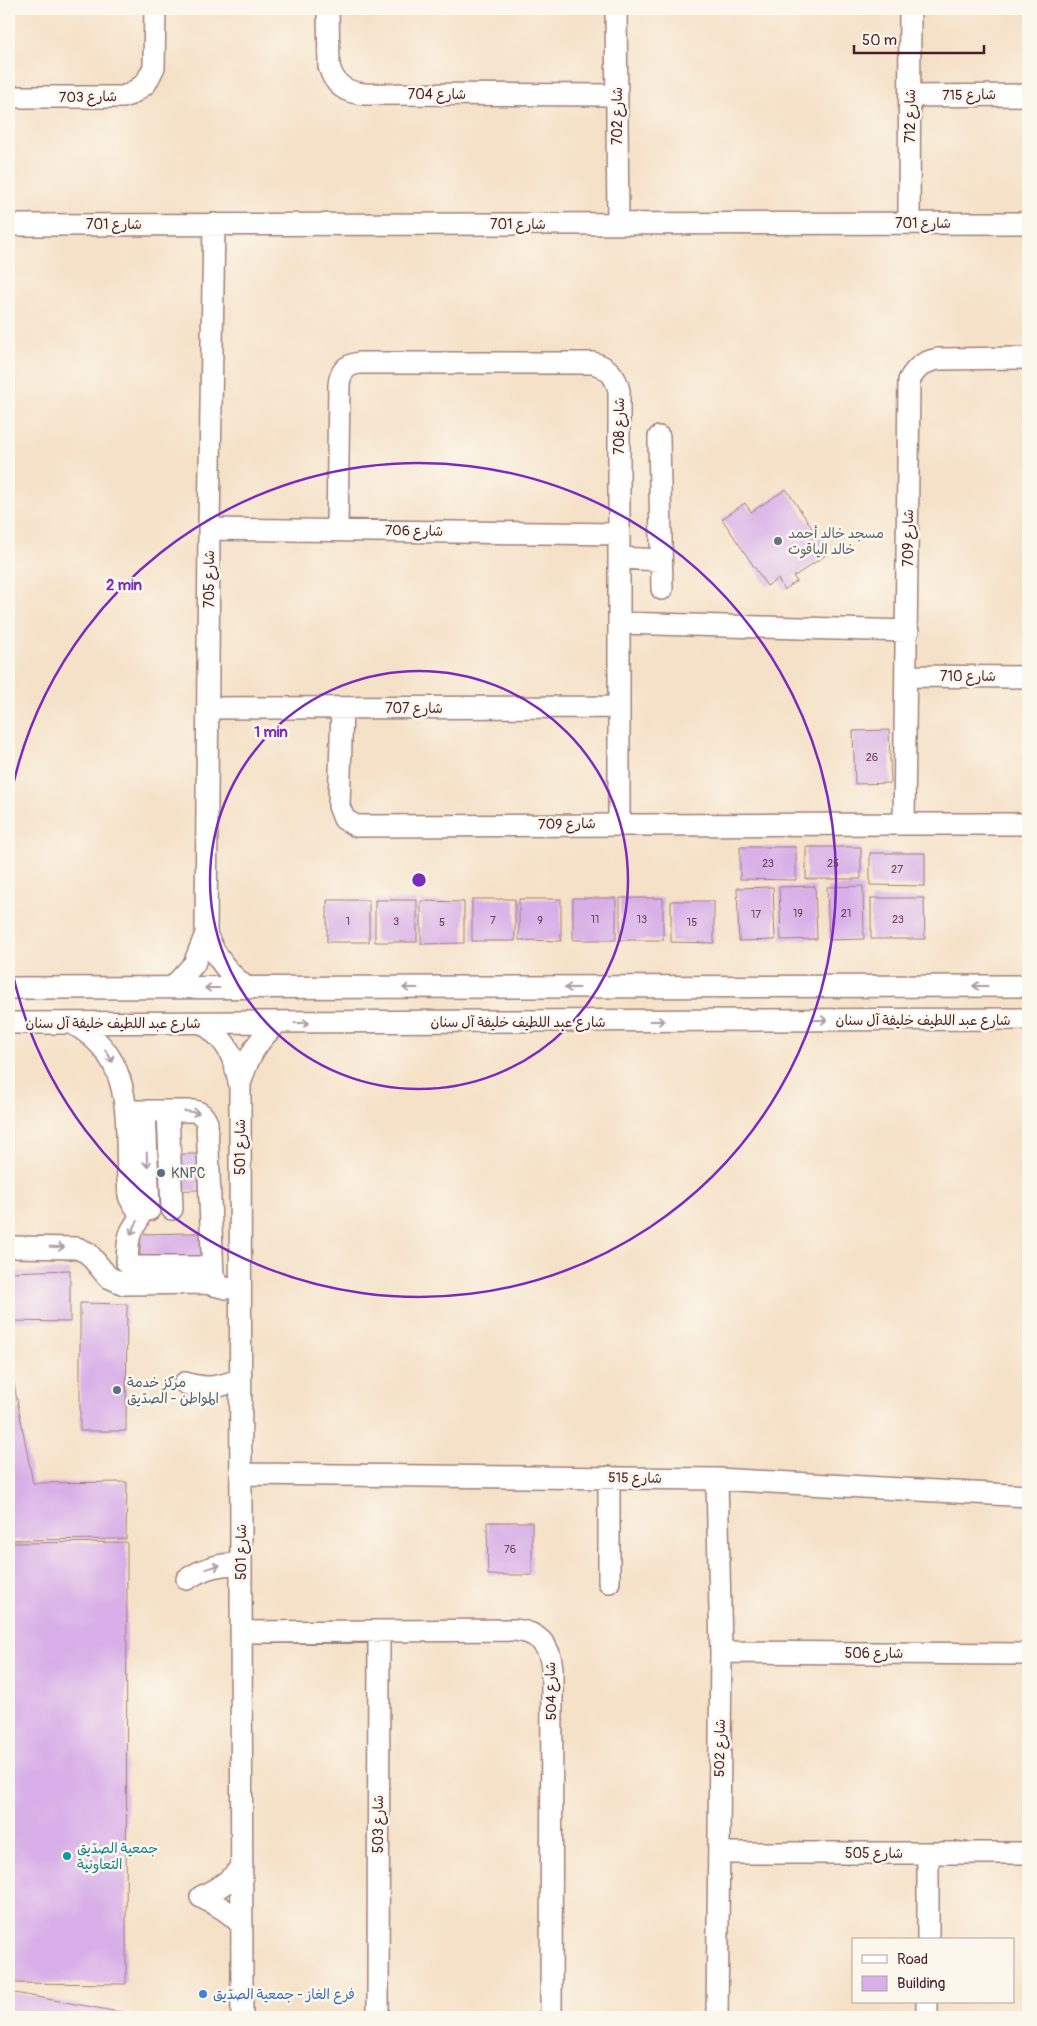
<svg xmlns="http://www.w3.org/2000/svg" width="1037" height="2026" viewBox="0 0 1037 2026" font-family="Pangolin,'Playpen Sans Arabic',sans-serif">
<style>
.building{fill:#d8afe8}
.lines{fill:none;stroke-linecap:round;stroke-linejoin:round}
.minor-casing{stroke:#a08079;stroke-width:24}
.minor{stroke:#fff;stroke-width:21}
.oneway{stroke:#ae9aa0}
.ring{fill:none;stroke:#7b2cbf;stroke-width:2.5}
.worship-dot{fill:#6b7280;stroke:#fbf7ec;stroke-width:2}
.service-dot{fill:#5c6f8a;stroke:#fbf7ec;stroke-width:2}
.culture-dot{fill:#0f9aa8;stroke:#fbf7ec;stroke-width:2}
.shop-dot{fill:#3f7fe0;stroke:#fbf7ec;stroke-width:2}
.labels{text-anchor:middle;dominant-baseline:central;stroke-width:5;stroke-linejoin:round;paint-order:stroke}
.number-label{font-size:11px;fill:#6e435a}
.street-label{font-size:14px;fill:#4a1f2b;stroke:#fbf7ec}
.worship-label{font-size:14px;fill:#5b616d;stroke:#fbf7ec;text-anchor:start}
.service-label{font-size:14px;fill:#4e5e75;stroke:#fbf7ec;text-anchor:start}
.culture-label{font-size:14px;fill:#0d838f;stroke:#fbf7ec;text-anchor:start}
.shop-label{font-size:14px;fill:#366cbe;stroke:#fbf7ec;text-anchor:start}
.centre{fill:#7b2cbf;stroke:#fbf7ec;stroke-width:2.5}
.ring-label{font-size:15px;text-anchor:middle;font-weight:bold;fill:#7b2cbf;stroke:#fbf7ec;stroke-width:5;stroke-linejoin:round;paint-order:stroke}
</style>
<rect width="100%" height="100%" fill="#fbf7ec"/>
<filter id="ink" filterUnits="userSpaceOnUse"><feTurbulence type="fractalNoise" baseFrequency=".02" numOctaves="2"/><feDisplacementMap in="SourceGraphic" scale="10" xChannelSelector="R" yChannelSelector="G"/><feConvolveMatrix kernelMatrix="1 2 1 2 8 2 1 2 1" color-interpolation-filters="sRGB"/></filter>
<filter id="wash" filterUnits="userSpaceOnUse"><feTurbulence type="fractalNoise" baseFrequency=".0096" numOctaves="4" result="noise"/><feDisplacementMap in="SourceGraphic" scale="20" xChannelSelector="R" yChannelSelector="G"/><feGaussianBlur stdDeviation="1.12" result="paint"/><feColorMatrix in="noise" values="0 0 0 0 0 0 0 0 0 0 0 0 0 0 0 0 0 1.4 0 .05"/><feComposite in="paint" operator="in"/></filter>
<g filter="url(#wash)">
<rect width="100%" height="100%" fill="#f5e1c7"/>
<g id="blocks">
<path class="building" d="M786 489 829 553 793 577 797 581 784 590 778 579 767 586 722 519 745 503 751 512Z
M889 730 891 783 855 784 853 731Z
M740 847H796V880L740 879Z
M806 847H861V879H806Z
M870 853H925V886L870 885Z
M815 886 817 939 781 940 779 887Z
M863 886 864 939 829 940 827 887Z
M773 887 775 940 739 941 737 888Z
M573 898H616V940H573Z
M620 898H663V940H620Z
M871 898H924L925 939H871Z
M472 899H515V941H472Z
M519 899H561V941L519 940Z
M327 900H369V942H327Z
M375 900H417V942H375Z
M421 901 464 902V943L421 944Z
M671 901H714V943L671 942Z
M197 1154 198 1190 125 1192 124 1155Z
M187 1233H206L207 1261H140V1234Z
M70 1270V1322L9 1321V1272Z
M80 1303 127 1304 126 1431H80Z
M9 1358 33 1483 127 1482 126 1539 9 1540Z
M487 1522H532V1575H488Z
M127 1542 126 1984 9 1983V1543Z
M9 1992 125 2013V2017H9Z"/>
</g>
</g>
<g filter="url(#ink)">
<use href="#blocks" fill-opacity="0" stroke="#a08079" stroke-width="1"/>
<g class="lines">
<g class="minor-casing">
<path id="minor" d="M328 9 329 66C334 85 346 93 365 94L617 95
M616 9 618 224
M911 96 1028 95
M9 97H122L131 94 146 83 154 67 155 9
M909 223 910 9
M9 225 1028 223
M1028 358 938 359C923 362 917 367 909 380L904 824H1028
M659 437 662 589
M209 529 619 534
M337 530 339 385C340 372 346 365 359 363H593C608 367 616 376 619 391V824
M620 558 661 560
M620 623 908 631
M907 676 1028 677
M209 708 618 707
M342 708 339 806 344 819 356 826 904 824
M206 934C216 957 227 973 247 988
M9 988 1028 986
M172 988 194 964 206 934 209 529 214 224
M9 1023 1028 1019
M73 1024C141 1060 123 1132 129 1195 130 1203 139 1207 139 1215 139 1222 134 1225 131 1232 127 1240 128 1252 127 1262L132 1266 136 1267H204L213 1277
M204 1024C229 1042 234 1057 240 1086L242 2017
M240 1084C248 1057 256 1042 277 1023
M126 1111H193C201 1112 204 1116 207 1123L213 1277 217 1282
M145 1111 149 1210
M168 1111 172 1209
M9 1247 77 1248 88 1253 108 1277 124 1284 206 1283 226 1288
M185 1383C206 1390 221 1387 240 1379
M241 1474 717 1479 1028 1496
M187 1579C204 1568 220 1563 241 1564
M609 1582V1477
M241 1632 515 1630C538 1632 550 1645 552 1668L551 2017
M721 1652 1028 1654
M719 1853H1028
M201 1897C217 1889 231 1881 242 1866
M201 1897C217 1905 231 1912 242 1926
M928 1940V1853
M378 2017 379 1631
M717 2017 721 1652 717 1479
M927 2017V2002"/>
</g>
<use href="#minor" class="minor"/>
</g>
<defs><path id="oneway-shaft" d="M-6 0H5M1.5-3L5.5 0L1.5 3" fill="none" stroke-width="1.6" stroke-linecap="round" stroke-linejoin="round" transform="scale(1.25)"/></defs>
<g class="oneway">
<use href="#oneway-shaft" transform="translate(980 986) rotate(180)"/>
<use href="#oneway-shaft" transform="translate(212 988) rotate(180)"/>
<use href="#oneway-shaft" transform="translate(410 988) rotate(-180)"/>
<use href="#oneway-shaft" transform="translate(572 988) rotate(-180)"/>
<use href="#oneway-shaft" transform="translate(820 1020)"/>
<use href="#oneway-shaft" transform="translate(657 1021)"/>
<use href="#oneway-shaft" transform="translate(302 1023)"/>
<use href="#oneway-shaft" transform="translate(109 1056) rotate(58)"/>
<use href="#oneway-shaft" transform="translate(192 1112) rotate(7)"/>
<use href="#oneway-shaft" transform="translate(147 1160) rotate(88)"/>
<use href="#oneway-shaft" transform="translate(134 1228) rotate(118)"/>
<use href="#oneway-shaft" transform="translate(57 1247) rotate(1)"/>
<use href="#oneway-shaft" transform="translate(213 1567) rotate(-16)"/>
</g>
</g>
<g class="ring">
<circle cx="419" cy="880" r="209"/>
<path d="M9 804A417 417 0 1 1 9 956"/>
</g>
<circle class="worship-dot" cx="778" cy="541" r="5"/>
<g class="service-dot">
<circle cx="161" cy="1173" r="5"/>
<circle cx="117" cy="1390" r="5"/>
</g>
<circle class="culture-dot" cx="67" cy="1856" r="5"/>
<circle class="shop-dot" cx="203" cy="1994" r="5"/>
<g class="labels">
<g class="number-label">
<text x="872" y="757">26</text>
<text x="768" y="863">23</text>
<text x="833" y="863">25</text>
<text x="897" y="869">27</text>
<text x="798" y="913">19</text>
<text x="846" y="913">21</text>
<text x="756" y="914">17</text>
<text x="595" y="919">11</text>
<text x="642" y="919">13</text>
<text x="898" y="919">23</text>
<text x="493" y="920">7</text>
<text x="540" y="920">9</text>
<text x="348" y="921">1</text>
<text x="396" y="921">3</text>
<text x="442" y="922">5</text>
<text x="692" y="922">15</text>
<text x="510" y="1549">76</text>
</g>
<g class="street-label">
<text x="437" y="94">شارع 704</text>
<text transform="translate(969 95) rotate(-1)">شارع 715</text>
<text transform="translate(88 97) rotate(-1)">شارع 703</text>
<text transform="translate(617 116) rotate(-90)">شارع 702</text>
<text transform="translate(910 116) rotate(-90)">شارع 712</text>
<text x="923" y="223">شارع 701</text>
<text x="114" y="224">شارع 701</text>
<text x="518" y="224">شارع 701</text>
<text transform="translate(619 426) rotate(-90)">شارع 708</text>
<text transform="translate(414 531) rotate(1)">شارع 706</text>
<text transform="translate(908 538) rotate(-90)">شارع 709</text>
<text transform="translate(209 579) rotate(-90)">شارع 705</text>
<text x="968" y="676">شارع 710</text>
<text x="414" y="708">شارع 707</text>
<text transform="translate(567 824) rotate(-1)">شارع 709</text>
<text x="923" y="1020">شارع عبد اللطيف خليفة آل سنان</text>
<text x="518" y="1022">شارع عبد اللطيف خليفة آل سنان</text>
<text x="113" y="1023">شارع عبد اللطيف خليفة آل سنان</text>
<text transform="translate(240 1147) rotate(-90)">شارع 501</text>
<text transform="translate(635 1478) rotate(1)">شارع 515</text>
<text transform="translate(241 1552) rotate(-90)">شارع 501</text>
<text x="874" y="1653">شارع 506</text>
<text transform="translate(551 1691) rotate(-91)">شارع 504</text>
<text transform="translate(720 1748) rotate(-89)">شارع 502</text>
<text transform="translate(378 1824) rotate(-90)">شارع 503</text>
<text x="874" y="1853">شارع 505</text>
</g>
<g class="worship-label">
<text x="788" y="533">مسجد خالد أحمد<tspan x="788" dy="16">خالد الياقوت</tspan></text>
</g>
<g class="service-label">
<text x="171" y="1173">KNPC</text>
<text x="127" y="1382">مركز خدمة<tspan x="127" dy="16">المواطن - الصدّيق</tspan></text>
</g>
<g class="culture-label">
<text x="77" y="1848">جمعية الصدّيق<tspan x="77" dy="16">التعاونية</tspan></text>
</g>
<g class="shop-label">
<text x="213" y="1994">فرع الغاز - جمعية الصدّيق</text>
</g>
</g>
<circle cx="419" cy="880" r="8" class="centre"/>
<g class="ring-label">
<text x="124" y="590">2 min</text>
<text x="271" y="737">1 min</text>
</g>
<rect width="1037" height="2026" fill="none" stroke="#fbf7ec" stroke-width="30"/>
<rect x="852" y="1938" width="162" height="65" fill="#fbf7ec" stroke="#b4a19f"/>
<rect x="862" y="1955" width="25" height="8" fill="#ffffff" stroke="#b4a19f"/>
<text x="897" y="1964" font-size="15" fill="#4a1f2b">Road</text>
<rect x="862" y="1976" width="25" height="15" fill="#d8afe8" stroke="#b4a19f"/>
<text x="897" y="1988" font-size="15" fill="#4a1f2b">Building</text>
<path d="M854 45v8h130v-8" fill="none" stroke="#4a1f2b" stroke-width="2.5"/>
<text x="862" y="45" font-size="15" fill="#4a1f2b" stroke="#fbf7ec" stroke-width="4" paint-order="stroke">50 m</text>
</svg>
